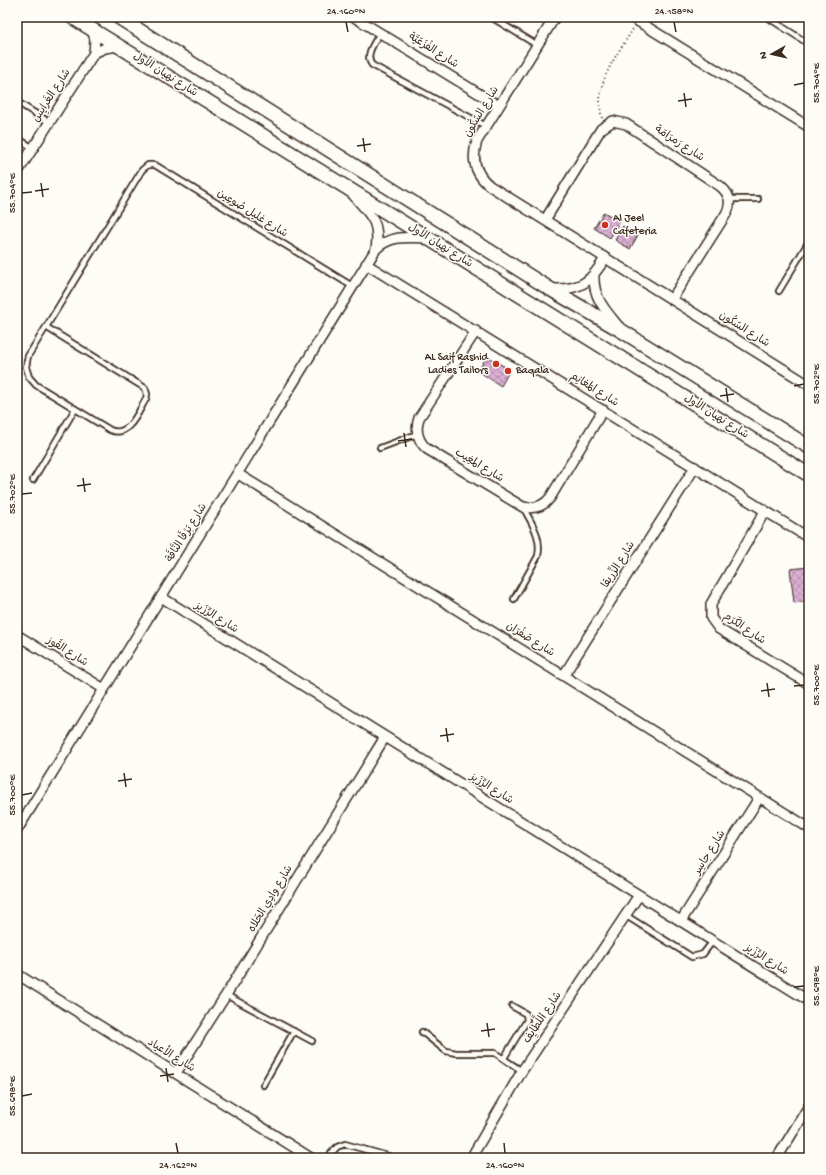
<svg xmlns="http://www.w3.org/2000/svg" width="826" height="1175" viewBox="0 0 826 1175" font-family="'Gochi Hand','Playpen Sans Arabic',sans-serif">
<style>
.building{fill:url(#building-cross-hatch);stroke:#3b2a1e}
.lines{fill:none;stroke-linecap:round;stroke-linejoin:round}
.service-casing{stroke:#3b2a1e;stroke-width:8}
.minor-casing{stroke:#3b2a1e;stroke-width:12}
.secondary-casing{stroke:#3b2a1e;stroke-width:16}
.path{stroke:#3b2a1e;stroke-width:2;stroke-dasharray:1 3;stroke-linecap:butt}
.service{stroke:#fdfcf7;stroke-width:4.5}
.minor{stroke:#fdfcf7;stroke-width:9}
.secondary{stroke:#fdfcf7;stroke-width:13}
.ticks{fill:none;stroke:#3b2a1e;stroke-width:1.5}
.poi-dot{fill:#c8321e;stroke:#fdfcf7;stroke-width:1.5}
.labels{text-anchor:middle;dominant-baseline:central;stroke-width:3;stroke-linejoin:round;paint-order:stroke}
.street-label{font-size:11px;fill:#3b2a1e;stroke:#fdfcf7}
.poi-label{font-size:11px;fill:#3b2a1e;stroke:#fdfcf7;text-anchor:start}
.neatline{fill:none;stroke:#3b2a1e;stroke-width:1.5}
.ticks-label{font-size:10px;text-anchor:middle;fill:#3b2a1e}
</style>
<defs>
<pattern id="building-cross-hatch" width="8" height="8" patternUnits="userSpaceOnUse"><rect width="8" height="8" fill="#daafd4"/><path d="M0 0l8 8M0 8l8-8" fill="none" stroke="#b28fab"/></pattern>
</defs>
<rect width="100%" height="100%" fill="#fdfcf7"/>
<filter id="ink" filterUnits="userSpaceOnUse"><feTurbulence type="fractalNoise" baseFrequency=".025" numOctaves="2"/><feDisplacementMap in="SourceGraphic" scale="8" xChannelSelector="R" yChannelSelector="G"/><feConvolveMatrix kernelMatrix="1 2 1 2 8 2 1 2 1" color-interpolation-filters="sRGB"/></filter>
<g filter="url(#ink)">
<path class="building" d="M604 212 620 222 610 238 594 228Z
M623 226 638 235 630 249 615 240Z
M487 356 510 370 501 386 478 371Z
M809 567V601L794 603 790 569Z"/>
<g class="lines">
<g class="service-casing">
<path id="service" d="M491 17 537 45
M767 17 809 44
M380 33C375 42 364 55 372 65L486 126
M17 102 49 122
M17 138 33 148
M729 199H758
M779 291 809 241
M46 327 145 388 147 394 146 399C138 412 129 438 110 430L36 385 29 377 26 367 28 356 46 327 142 170 148 165H155L352 286
M380 448 417 434
M33 480 75 409
M514 599 538 556C542 537 532 524 523 507
M625 915 692 957 703 954 713 941
M226 995 312 1041
M422 1032 446 1051 456 1053H495L522 1071
M504 1058 527 1020 526 1014 512 1006
M263 1085 294 1031
M327 1158 337 1147 345 1144 395 1158"/>
</g>
<g class="minor-casing">
<path id="minor" d="M354 17 499 106
M555 17 477 141C471 159 475 174 490 186L809 385
M631 17 809 127
M94 53 105 48 118 46
M17 173 94 53 95 39 92 30
M354 196C371 215 380 222 376 249
M545 220 601 129 613 121 626 124 720 186C730 194 732 203 726 214L672 299
M366 264 809 538
M594 276C593 298 606 311 619 327
M552 289C581 290 591 282 605 258
M476 331 419 418C415 430 418 441 427 449L523 507C534 509 543 507 550 498L603 410
M238 474 809 828
M765 511 711 604V618L719 629 809 684
M161 597 809 1001
M17 635 104 689
M564 675 695 467
M17 830 376 249C390 235 408 237 426 238
M681 921 759 798
M17 974 311 1158
M176 1073 226 995 385 737
M471 1158 522 1071 639 895
M777 1158 809 1106"/>
</g>
<g class="secondary-casing">
<path id="secondary" d="M72 17 809 475
M118 17 550 289 622 331 809 447"/>
</g>
<path class="path" d="M602 118C593 83 616 57 633 29"/>
<use href="#service" class="service"/>
<use href="#minor" class="minor"/>
<use href="#secondary" class="secondary"/>
</g>
</g>
<path class="ticks" d="M346 22 348 32M674 22 676 32M794 85 804 83M684 93 686 107M678 101 692 99M363 138 365 152M357 146 371 144M41 183 43 197M35 191 49 189M22 193 32 192M794 386 804 384M726 388 728 402M720 396 734 394M404 433 406 447M398 441 412 439M83 478 85 492M77 486 91 484M22 494 32 493M767 683 769 697M794 686 804 685M761 691 775 689M446 728 448 742M440 736 454 734M124 773 126 787M118 781 132 779M22 795 32 793M794 987 804 986M487 1023 489 1037M481 1031 495 1029M166 1068 168 1082M160 1076 174 1074M22 1096 32 1094M176 1143 178 1153M504 1143 505 1153"/>
<g class="poi-dot">
<circle cx="605" cy="225" r="4"/>
<circle cx="496" cy="364" r="4"/>
<circle cx="508" cy="371" r="4"/>
</g>
<g class="labels">
<g class="street-label">
<text transform="translate(433 51) rotate(32)">شارع الفْزَعَيَّة</text>
<text transform="translate(165 75) rotate(32)">شارع نهيان الأول</text>
<text transform="translate(52 96) rotate(-57)">شارع الغَرايِس</text>
<text transform="translate(482 112) rotate(-59)">شارع السُكُون</text>
<text transform="translate(679 144) rotate(33)">شارع رَمرَامَة</text>
<text transform="translate(252 214) rotate(32)">شارع غليل صُوعِين</text>
<text transform="translate(440 246) rotate(32)">شارع نهيان الأول</text>
<text transform="translate(744 330) rotate(32)">شارع السُكُون</text>
<text transform="translate(594 390) rotate(32)">شارع المَغانِم</text>
<text transform="translate(716 417) rotate(32)">شارع نهيان الأول</text>
<text transform="translate(479 466) rotate(31)">شارع المغِيب</text>
<text transform="translate(187 533) rotate(-58)">شارع بَرْقَا النَّاقَة</text>
<text transform="translate(619 565) rotate(-58)">شارع الزِّريقا</text>
<text transform="translate(216 618) rotate(32)">شارع الرِّزَيز</text>
<text transform="translate(744 629) rotate(34)">شارع الكَرَم</text>
<text transform="translate(530 640) rotate(32)">شارع صَفْرَان</text>
<text transform="translate(67 652) rotate(32)">شارع القُوز</text>
<text transform="translate(491 789) rotate(32)">شارع الرِّزَيز</text>
<text transform="translate(710 853) rotate(-58)">شارع جاسِر</text>
<text transform="translate(271 899) rotate(-59)">شارع وادِي الحَلاه</text>
<text transform="translate(766 960) rotate(32)">شارع الرِّزَيز</text>
<text transform="translate(543 1018) rotate(-56)">شارع اللَّطايِف</text>
<text transform="translate(171 1056) rotate(32)">شارع الأعياد</text>
</g>
<g class="poi-label">
<text x="613" y="219">Al Jeel<tspan x="613" dy="13">Cafeteria</tspan></text>
<text x="488" y="358" text-anchor="end">AL Saif Rashid<tspan x="488" dy="13">Ladies Tailors</tspan></text>
<text x="516" y="371">Baqala</text>
</g>
</g>
<rect width="826" height="1175" fill="none" stroke="#fdfcf7" stroke-width="44"/>
<g transform="translate(772 54) rotate(262)" stroke="#fdfcf7" stroke-width="3" paint-order="stroke">
<path d="M0-3L7 15L0 10L-7 15Z" fill="#3b2a1e"/>
<text y="-6" font-size="11" font-weight="bold" text-anchor="middle" fill="#3b2a1e">N</text>
</g>
<rect x="22" y="22" width="782" height="1131" class="neatline"/>
<g class="ticks-label">
<text x="346" y="14">24.160°N</text>
<text x="674" y="14">24.158°N</text>
<text transform="translate(815 83) rotate(-90)" y="4">55.704°E</text>
<text transform="translate(11 193) rotate(-90)" y="4">55.704°E</text>
<text transform="translate(815 384) rotate(-90)" y="4">55.702°E</text>
<text transform="translate(11 494) rotate(-90)" y="4">55.702°E</text>
<text transform="translate(815 685) rotate(-90)" y="4">55.700°E</text>
<text transform="translate(11 795) rotate(-90)" y="4">55.700°E</text>
<text transform="translate(815 986) rotate(-90)" y="4">55.698°E</text>
<text transform="translate(11 1096) rotate(-90)" y="4">55.698°E</text>
<text x="178" y="1168">24.162°N</text>
<text x="505" y="1168">24.160°N</text>
</g>
</svg>
